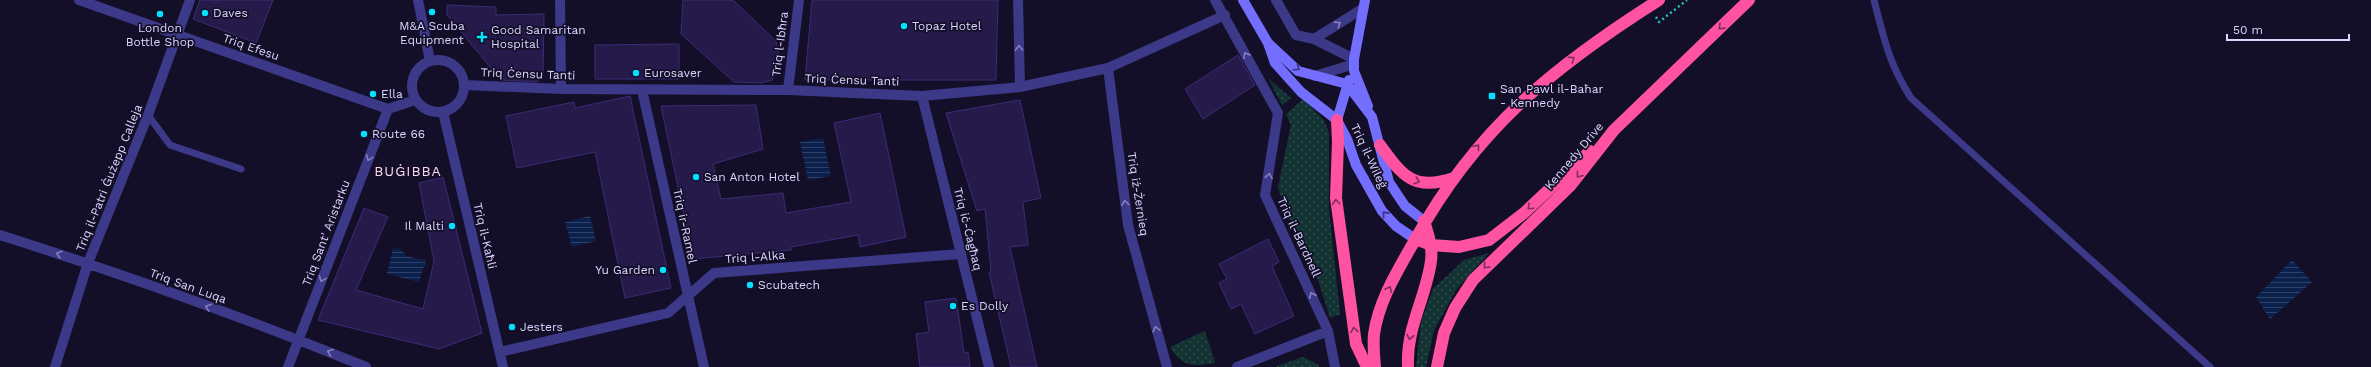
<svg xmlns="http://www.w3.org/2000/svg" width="2371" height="367" viewBox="0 0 2371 367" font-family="'Work Sans',sans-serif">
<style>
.grass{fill:url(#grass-dots)}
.water{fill:url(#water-rules)}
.building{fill:#251a4a;stroke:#3c2c77}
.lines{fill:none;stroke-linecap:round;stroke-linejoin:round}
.path{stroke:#2bbeb8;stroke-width:2.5;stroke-dasharray:2 3;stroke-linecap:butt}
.lane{stroke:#3d3989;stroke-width:7}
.street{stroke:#3d3989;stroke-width:10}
.secondary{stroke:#746eff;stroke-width:10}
.highway{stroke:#ff52a1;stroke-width:12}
.oneway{stroke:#8580be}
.oneway2{stroke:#7e2d5f}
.oneway3{stroke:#3a357f}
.poi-dot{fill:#03e1ff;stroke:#140f29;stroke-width:1.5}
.labels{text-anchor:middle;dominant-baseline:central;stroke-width:3.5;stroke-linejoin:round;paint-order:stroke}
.poi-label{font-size:12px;fill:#dcd7ff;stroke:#140f29;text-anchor:start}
.street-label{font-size:12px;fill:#dcd7ff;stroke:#140f29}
.quarter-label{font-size:14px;letter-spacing:1px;fill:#ffd9f0;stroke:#140f29}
</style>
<defs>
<pattern id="grass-dots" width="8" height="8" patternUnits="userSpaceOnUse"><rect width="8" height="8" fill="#123332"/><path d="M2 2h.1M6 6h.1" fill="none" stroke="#345051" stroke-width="1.8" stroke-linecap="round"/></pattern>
<pattern id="water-rules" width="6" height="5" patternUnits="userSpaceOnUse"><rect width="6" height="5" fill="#0b214c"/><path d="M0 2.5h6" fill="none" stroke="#2e4067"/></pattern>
</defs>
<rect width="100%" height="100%" fill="#140f29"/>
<path class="grass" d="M1268 78 1291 98 1282 105Z
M1303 99 1324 120 1329 133V209L1340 314 1330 318 1318 280 1284 207 1278 187 1291 125 1286 114Z
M1489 253 1456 290 1434 330 1426 367H1416L1421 322 1433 289 1464 260Z
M1205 331 1215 363C1192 367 1183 367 1170 347Z
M1303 357 1319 365 1318 367H1275Z"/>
<path class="water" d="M823 138 831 176 808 180 800 142Z
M590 216 596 241 572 247 565 222Z
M393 248 402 250 406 256 425 260 426 266 423 268 419 282 387 274Z
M2292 260 2312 282 2270 319 2256 297Z"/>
<path class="building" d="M200 0H273L256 43 193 19Z
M683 0H733L776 41 780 63 772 80 761 83 734 82 681 34Z
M812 0H998L996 80H805Z
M447 5 496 7V15L544 14 543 76 537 82 501 80 447 15Z
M679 44V79H595V45Z
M1238 55 1255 85 1203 119 1185 89Z
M630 96 671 288 625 298 595 152 517 168 506 116 574 102 575 108Z
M1020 100 1041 198 1023 202 1028 245 1010 247 1037 367H1011L989 272H991L985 209 977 211 946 113Z
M756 105 763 149 713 164 721 199 783 193 786 213 851 202 834 123 880 113 906 237 860 247 858 235 791 247V250L693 259 661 106Z
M443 177 482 333 439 349 318 320 364 208 388 217 356 290 423 309 434 261 419 183Z
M1268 239 1279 262 1272 266 1294 316 1255 334 1241 304 1231 309 1219 283 1227 279 1219 264Z
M956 298 964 353 968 352 970 367H920L916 334 929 332 925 302Z"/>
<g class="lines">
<path class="path" d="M1656 17 1659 22 1687 0"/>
<path class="lane" d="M1874 0C1884 39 1889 64 1911 98L2210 367
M148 115 170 145 241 169"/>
<path class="street" d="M79 0 388 109 415 100
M418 0 430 61
M560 0 561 89
M1018 0 1020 87
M1215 0 1278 113 1265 195 1328 331 1335 367
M1276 0 1296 35 1314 39 1354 59
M1314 39 1362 9
M412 86a26 26 0 1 1 52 0a26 26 0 1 1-52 0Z
M1108 68 1128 225 1167 367
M1315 76 1354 64
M464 85 561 89 788 90 922 96 1020 87 1108 68 1225 15
M642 90 704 367
M788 90 799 0
M922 96 989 367
M443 112 503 367
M0 235C123 274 246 318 366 367
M500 352 668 313 714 273 960 254
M55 367 88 263 148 115 190 0
M288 367 388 109
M1237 367 1328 331"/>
<path class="secondary" d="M1243 0 1268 43 1275 63 1301 92 1337 120 1347 139 1356 165 1382 211 1396 226 1415 239
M1365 0 1354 59V71L1368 106
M1269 44 1298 71 1347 84 1372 117 1389 182 1405 206 1424 221
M1337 120 1349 80"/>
<path class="highway" d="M1337 120 1338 142 1336 198 1356 344 1367 367
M1380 145C1402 175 1413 192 1454 178
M1415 239 1431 245 1459 247 1489 240 1524 213 1590 151
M1375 367C1374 356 1373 344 1374 334 1379 300 1398 270 1415 240 1476 129 1553 67 1659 0
M1408 367C1406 327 1426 298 1431 261 1433 248 1428 234 1424 221
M1437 367 1444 333 1455 308 1473 280 1570 186 1614 130 1749 0"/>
</g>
<defs><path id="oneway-chevron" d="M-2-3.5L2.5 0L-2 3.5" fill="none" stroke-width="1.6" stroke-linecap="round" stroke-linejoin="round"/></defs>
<g class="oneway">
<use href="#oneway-chevron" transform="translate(1338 24) rotate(-33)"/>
<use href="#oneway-chevron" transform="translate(1019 48) rotate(-91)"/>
<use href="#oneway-chevron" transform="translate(1246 55) rotate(-119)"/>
<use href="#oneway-chevron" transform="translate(369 158) rotate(111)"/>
<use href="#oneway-chevron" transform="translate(1269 176) rotate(-81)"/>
<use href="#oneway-chevron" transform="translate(1125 203) rotate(-97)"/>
<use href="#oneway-chevron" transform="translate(59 254) rotate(-162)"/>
<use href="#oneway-chevron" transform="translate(322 279) rotate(111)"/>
<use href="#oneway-chevron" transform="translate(1312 295) rotate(-115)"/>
<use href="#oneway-chevron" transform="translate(208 307) rotate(-160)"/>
<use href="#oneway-chevron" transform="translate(1156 329) rotate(-105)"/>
<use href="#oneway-chevron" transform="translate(330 352) rotate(-158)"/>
</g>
<g class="oneway2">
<use href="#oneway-chevron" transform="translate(1721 27) rotate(136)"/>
<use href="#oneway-chevron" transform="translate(1572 59) rotate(-34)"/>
<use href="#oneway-chevron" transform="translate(1477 147) rotate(-51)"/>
<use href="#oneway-chevron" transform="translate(1579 175) rotate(128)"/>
<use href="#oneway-chevron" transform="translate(1417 181) rotate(19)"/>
<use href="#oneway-chevron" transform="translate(1336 202) rotate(-95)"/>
<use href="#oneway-chevron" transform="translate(1530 207) rotate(137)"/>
<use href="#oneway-chevron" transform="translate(1486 266) rotate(134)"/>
<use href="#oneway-chevron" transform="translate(1389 289) rotate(-65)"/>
<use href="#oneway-chevron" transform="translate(1354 330) rotate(-99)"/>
<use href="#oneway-chevron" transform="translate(1410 337) rotate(101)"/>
</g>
<g class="oneway3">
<use href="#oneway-chevron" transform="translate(1297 68) rotate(34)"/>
<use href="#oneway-chevron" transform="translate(1385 214) rotate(-132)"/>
</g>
<g class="poi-dot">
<circle cx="432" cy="12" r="4"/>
<circle cx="205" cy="13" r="4"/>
<circle cx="160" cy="14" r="4"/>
<circle cx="904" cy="26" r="4"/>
<path d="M480 31h4v4h4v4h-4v4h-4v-4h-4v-4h4z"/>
<circle cx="636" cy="73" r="4"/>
<circle cx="373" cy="94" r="4"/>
<rect x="1488" y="92" width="8" height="8" rx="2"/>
<circle cx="364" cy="134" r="4"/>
<circle cx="696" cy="177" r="4"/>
<circle cx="452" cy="226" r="4"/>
<circle cx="663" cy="270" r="4"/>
<circle cx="750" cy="285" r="4"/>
<circle cx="953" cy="306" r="4"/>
<circle cx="512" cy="327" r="4"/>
</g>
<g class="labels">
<g class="poi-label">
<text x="213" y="13">Daves</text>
<text x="432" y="26" text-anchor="middle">M&amp;A Scuba<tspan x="432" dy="14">Equipment</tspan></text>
<text x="912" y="26">Topaz Hotel</text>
<text x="160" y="28" text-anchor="middle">London<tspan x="160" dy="14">Bottle Shop</tspan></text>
<text x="491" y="30">Good Samaritan<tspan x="491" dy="14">Hospital</tspan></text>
<text x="644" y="73">Eurosaver</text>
<text x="1500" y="89">San Pawl il-Baħar<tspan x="1500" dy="14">- Kennedy</tspan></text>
<text x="381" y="94">Ella</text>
<text x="372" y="134">Route 66</text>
<text x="704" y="177">San Anton Hotel</text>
<text x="444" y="226" text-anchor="end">Il Malti</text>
<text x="655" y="270" text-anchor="end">Yu Garden</text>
<text x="758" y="285">Scubatech</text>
<text x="961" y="306">Es Dolly</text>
<text x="520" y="327">Jesters</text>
</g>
<g class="street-label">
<text transform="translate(780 44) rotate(-83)">Triq l-Ibħra</text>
<text transform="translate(251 47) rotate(19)">Triq Efesu</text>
<text transform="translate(528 74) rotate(2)">Triq Ċensu Tanti</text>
<text transform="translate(852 80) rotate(2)">Triq Ċensu Tanti</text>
<text transform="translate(1369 156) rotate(65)">Triq il-Wileġ</text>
<text transform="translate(1574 156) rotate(-50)">Kennedy Drive</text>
<text transform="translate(109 178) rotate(-68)">Triq il-Patri Ġużepp Calleja</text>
<text transform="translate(1138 194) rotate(81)">Triq iż-Żernieq</text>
<text transform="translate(685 226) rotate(78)">Triq ir-Ramel</text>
<text transform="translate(968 229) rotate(76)">Triq iċ-Ċagħaq</text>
<text transform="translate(326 233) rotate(-69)">Triq Sant' Aristarku</text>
<text transform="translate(485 236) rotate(77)">Triq il-Kaħli</text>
<text transform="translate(1299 237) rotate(65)">Triq il-Bardnell</text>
<text transform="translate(755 257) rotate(-4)">Triq l-Alka</text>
<text transform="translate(188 286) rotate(20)">Triq San Luqa</text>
</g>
<g class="quarter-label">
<text x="408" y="171">BUĠIBBA</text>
</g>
</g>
<path d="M2227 34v6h122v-6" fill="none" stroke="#dcd7ff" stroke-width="2"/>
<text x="2233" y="34" font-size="12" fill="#dcd7ff" stroke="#140f29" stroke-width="3" paint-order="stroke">50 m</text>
</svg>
